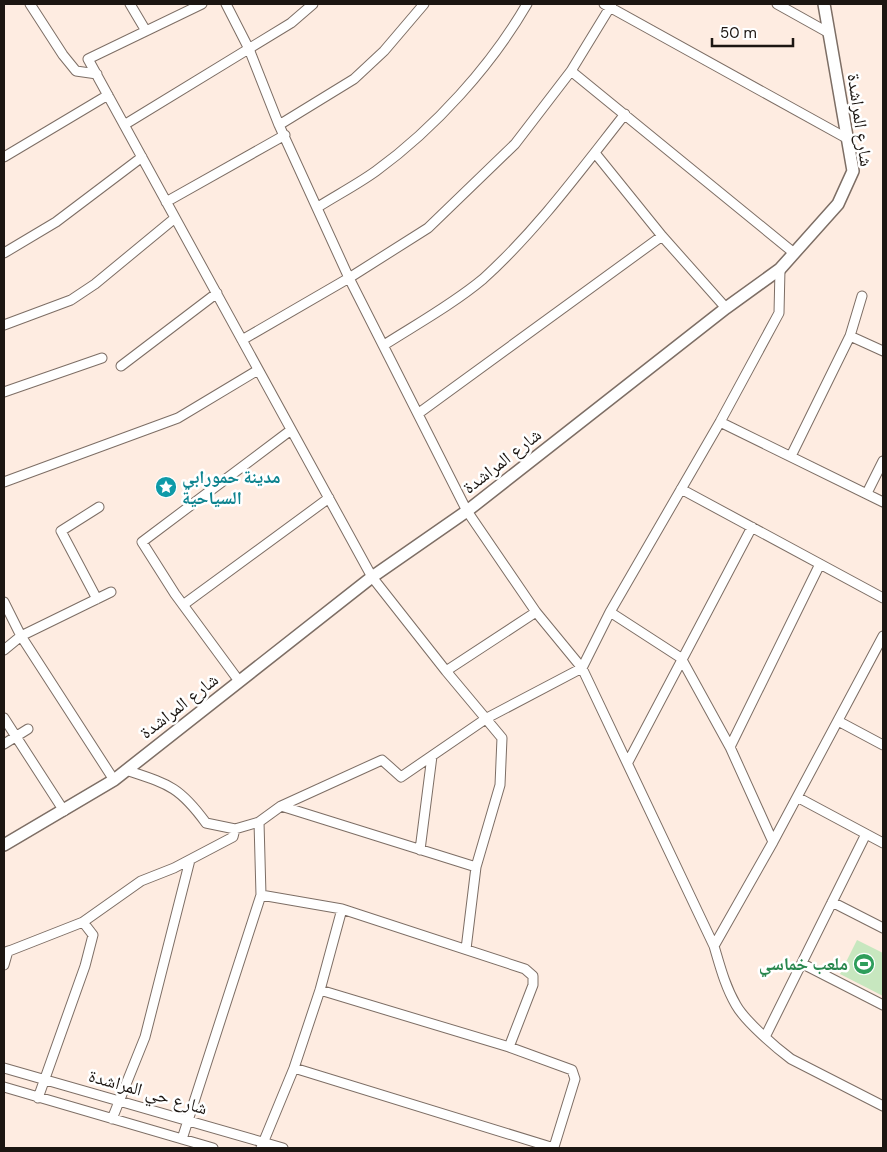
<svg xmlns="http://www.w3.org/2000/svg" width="887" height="1152" viewBox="0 0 887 1152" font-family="'DM Sans','Noto Naskh Arabic',sans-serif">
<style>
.green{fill:#c7e7bf}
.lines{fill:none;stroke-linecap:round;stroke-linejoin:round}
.minor-casing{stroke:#7d6e65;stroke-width:11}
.tertiary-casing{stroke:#7d6e65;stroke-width:14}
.minor{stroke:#fff;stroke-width:9}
.tertiary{stroke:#fff;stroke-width:11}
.labels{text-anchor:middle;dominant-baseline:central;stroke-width:5;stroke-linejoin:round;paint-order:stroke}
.street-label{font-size:18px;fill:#1c1612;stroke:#fff}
.culture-label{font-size:18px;font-weight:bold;fill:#0d838f;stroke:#fff;text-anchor:start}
.leisure-label{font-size:18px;font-weight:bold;fill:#27864d;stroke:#fff;text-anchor:end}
</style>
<rect width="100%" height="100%" fill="#feece1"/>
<path class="green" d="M857 940 883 953V996L840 974Z"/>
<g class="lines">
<g class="minor-casing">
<path id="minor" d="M30 4 63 55 76 71 97 74
M130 4 146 31
M202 4 88 59 372 577 446 671 536 612
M226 4 249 49 279 125 349 278 467 511 536 612 582 668 714 946C720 966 725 986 736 1005 745 1021 775 1047 791 1059L883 1106
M604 4 848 139
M777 4 829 33
M571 71 794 253
M124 125 291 23 313 4
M279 125 354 79 384 51 424 4
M595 153 662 236 726 308
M4 157 108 95
M166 202 285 135
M318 207C337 195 358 184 376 171 435 128 491 66 527 4
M4 253 56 222 142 157
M4 325 71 300 95 284 175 218
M850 336 883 351
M242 340 349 278 428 228 515 144 571 71 612 4
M384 345C417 324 453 304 483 279 537 230 580 171 625 114
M121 366 217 293
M4 392 102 358
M419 413 662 236
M720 422 883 502
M791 456 850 336 862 296
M4 482 178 418 258 370
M681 489 883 598
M867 493 883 461
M97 599 61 531 99 507
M4 602 21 636 114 780
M183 605 329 498
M610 612 681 658 730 747 773 842
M4 650 21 636 111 592
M446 671 502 738 500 785 476 867
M239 681 175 594 142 542 291 430
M4 718 64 811
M838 721 883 745
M4 744 28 729
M730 747 820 564
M628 762 752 527
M126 770C168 784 179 786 206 823L235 829 259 822
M797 797 883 843
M281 806 476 867 466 949
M420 850 432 756
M261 895 342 909 525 969 533 976V985L509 1047
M832 902 883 928
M714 946 773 842 883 636
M4 953 83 922 141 881 174 868 233 837 235 829
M803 964 883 1005
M4 965 8 951
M320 990 509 1047 572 1070 575 1079 554 1147
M765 1037 866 834
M4 1068 283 1148
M294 1068 554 1148
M4 1087 213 1148
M38 1098 85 966 93 935 83 922
M112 1119 145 1037 190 860
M182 1139 261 895 259 822 281 806 382 760 401 777 487 718 582 668 610 612 720 422 779 313 780 269
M261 1148 294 1068 320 990 342 909"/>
</g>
<g class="tertiary-casing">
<path id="tertiary" d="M4 845 114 780 372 577 467 511 726 308 780 269 838 204 853 171 824 4"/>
</g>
<use href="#minor" class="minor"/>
<use href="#tertiary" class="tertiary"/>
</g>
<defs>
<g id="sight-disc" transform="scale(1.125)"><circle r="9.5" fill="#0f9aa8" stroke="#fff"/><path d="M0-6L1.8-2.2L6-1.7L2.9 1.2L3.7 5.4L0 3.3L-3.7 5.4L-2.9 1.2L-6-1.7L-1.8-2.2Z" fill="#fff"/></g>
<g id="stadium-disc" transform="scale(1.125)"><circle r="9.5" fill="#2e9e5b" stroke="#fff"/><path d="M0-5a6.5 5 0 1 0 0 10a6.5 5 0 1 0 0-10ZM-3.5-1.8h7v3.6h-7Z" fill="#fff"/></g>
</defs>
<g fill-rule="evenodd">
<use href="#sight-disc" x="166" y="487"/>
<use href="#stadium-disc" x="864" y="964"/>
</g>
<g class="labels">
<g class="street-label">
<text transform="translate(860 120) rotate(82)">شارع المراشدة</text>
<text transform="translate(502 461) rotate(-38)">شارع المراشدة</text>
<text transform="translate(179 706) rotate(-38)">شارع المراشدة</text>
<text transform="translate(148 1092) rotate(16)">شارع حي المراشدة</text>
</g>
<g class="culture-label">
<text x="182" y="477">مدينة حمورابي<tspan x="182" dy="21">السياحية</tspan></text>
</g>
<g class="leisure-label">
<text x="848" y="964">ملعب خماسي</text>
</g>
</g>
<rect width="887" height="1152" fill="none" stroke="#1c1612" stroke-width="10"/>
<path d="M712 38v8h81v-8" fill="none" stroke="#1c1612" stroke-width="2.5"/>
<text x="720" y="38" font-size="15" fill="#1c1612" stroke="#ffffff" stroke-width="4" paint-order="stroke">50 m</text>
</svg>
